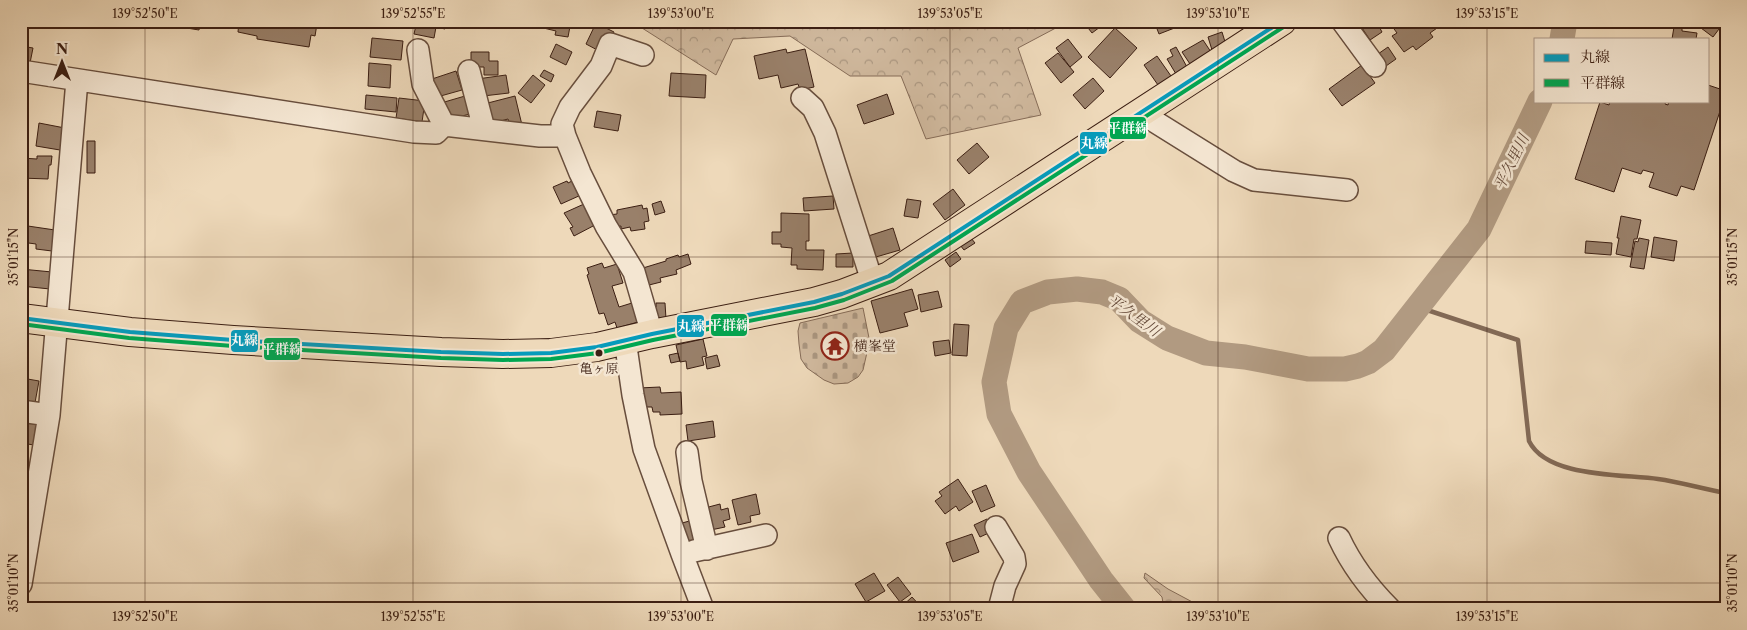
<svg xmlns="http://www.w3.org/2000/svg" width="1747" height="630" viewBox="0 0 1747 630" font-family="'Libre Caslon Text','Noto Serif JP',serif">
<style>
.forest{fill:url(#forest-crowns);stroke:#866c58}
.cemetery{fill:url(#cemetery-stones);stroke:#866c58}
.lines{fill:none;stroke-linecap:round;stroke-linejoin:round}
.stream{stroke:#826955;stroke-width:4.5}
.river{stroke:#b19a81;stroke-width:25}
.building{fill:#99806a;stroke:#3c1f13}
.minor-casing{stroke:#684e3d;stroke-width:24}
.major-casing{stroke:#3c1f13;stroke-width:30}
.minor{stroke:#f4e6d2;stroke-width:21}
.major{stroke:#eed9ba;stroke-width:28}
.bus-1-casing{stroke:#f4e6d2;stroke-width:8}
.bus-2-casing{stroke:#f4e6d2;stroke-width:8}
.bus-1{stroke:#069bbb;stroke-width:4}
.bus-2{stroke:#00a651;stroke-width:4}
.ticks{fill:none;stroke:#3c1f13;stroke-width:1;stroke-opacity:0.45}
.bus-dot{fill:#3c1f13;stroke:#f4e6d2;stroke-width:2}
.labels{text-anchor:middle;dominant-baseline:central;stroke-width:5;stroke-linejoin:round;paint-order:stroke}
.bus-label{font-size:13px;fill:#3c1f13;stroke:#f4e6d2}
.poi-label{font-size:14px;fill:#3c1f13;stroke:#f4e6d2;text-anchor:start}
.water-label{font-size:15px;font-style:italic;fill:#654a3a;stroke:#f4e6d2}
.line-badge{stroke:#f4e6d2;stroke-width:2}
.badge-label{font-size:14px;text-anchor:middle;font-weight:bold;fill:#fff}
.neatline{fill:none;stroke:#3c1f13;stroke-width:2}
.ticks-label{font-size:12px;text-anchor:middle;fill:#3c1f13}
</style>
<defs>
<pattern id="forest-crowns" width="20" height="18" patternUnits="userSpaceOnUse" patternTransform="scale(1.25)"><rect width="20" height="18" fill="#d0b99e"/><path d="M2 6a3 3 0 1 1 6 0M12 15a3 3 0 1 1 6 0" fill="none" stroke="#aa9680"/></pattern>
<pattern id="cemetery-stones" width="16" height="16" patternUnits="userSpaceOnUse" patternTransform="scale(1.25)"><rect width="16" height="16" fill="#d0b99e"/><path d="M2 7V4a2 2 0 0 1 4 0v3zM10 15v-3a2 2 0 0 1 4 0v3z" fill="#aa9680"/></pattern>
</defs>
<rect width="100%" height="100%" fill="#eed9ba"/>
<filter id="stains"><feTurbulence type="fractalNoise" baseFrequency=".004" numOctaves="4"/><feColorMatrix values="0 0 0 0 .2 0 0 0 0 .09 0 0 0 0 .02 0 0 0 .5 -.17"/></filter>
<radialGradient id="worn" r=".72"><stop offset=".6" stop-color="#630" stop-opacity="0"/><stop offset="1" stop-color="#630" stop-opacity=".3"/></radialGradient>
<path class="forest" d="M631 21H1069L1018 48 1041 115 926 139 901 76H850L790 36 733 39 716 75Z
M1145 573 1168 589 1198 605V609H1164L1162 597 1144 578Z"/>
<path class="cemetery" d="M863 308 869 338 868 348 863 370 858 377 848 383 834 384 824 380 807 368 801 359 799 344 798 331 800 323Z"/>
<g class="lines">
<path class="stream" d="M1418 307 1518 340 1529 441C1547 478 1623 474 1658 479 1680 482 1703 489 1726 493"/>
<path class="river" d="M1562 39 1565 21
M1124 609 1101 580 1029 472 999 414 994 382 1006 328 1022 302 1048 292 1077 289 1102 292 1119 299 1140 321 1167 338 1206 353 1245 357 1308 369H1345L1358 366 1368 362 1384 350 1479 229 1540 101"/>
</g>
<path class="building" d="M156 21H201L199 30 156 23Z
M239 21H300L317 24 315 36 311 35 309 47 257 39V36L238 32Z
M417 21 421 22 447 21 445 29 436 27 434 38 414 34Z
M531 21H571L568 37 555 35 556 31 531 25Z
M1090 21H1108L1092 33 1085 24Z
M1154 21H1190V22L1159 34Z
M1360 21H1376L1382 32 1370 40 1358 22Z
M1390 21H1399L1404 28 1413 21H1447L1430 33 1433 37 1416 50 1413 46 1404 52 1392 36 1397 33 1389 22Z
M1706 21H1725L1713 37 1701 28Z
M596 23 614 32 603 53 586 44Z
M1674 27 1682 28V31L1697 33 1696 39H1672Z
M1115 28 1137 48 1110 78 1088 57Z
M1222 32 1226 45 1212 50 1208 37Z
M372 38 403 41 401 60 370 57Z
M1068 39 1082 57 1070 67 1056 48Z
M1203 40 1211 52 1190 64 1182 52Z
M556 44 572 52 566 65 550 57Z
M21 46 33 48 30 63 21 62Z
M1176 47 1187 67 1176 74 1167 59 1173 56 1170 50Z
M1388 47 1396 59 1386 66 1378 54Z
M786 49 787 53 805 49 814 87 800 90 798 84 781 88 778 75 759 79 754 56Z
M471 52H489V61H498V75H484V67H471Z
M1058 53 1074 72 1061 83 1045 63Z
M1157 56 1171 76 1158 85 1144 65Z
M369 63 391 65 390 88 368 86Z
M1362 65 1375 83 1342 106 1329 89Z
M544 70 554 75 551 82 540 76Z
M456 71 462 90 437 97 432 79Z
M671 73 706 75 705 98 669 96Z
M506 75 509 93 483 96 477 79Z
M533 75 545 85 531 103 518 93Z
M1093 78 1104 91 1085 109 1073 95Z
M1708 85 1726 91V93L1694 190 1681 186 1677 196 1649 187 1654 173 1643 170 1641 174 1622 168 1614 192 1575 179 1600 102 1609 105 1610 101H1666L1665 104 1668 105 1669 101H1708Z
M887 94 894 114 864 124 857 105Z
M366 95 397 98 396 112 365 109Z
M465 96 470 114 446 120 441 103Z
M515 96 522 125 511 127 508 119 489 124 484 104Z
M399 98 425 101 422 122 396 118Z
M597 111 621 115 618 131 594 127Z
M39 123 70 129 66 151 36 146Z
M87 141H95V173H87Z
M977 143 989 157 969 174 957 160Z
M37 156H52L51 165H49L48 179 21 178V158L37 159Z
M567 181 568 183 572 181 573 184 575 182 581 195 561 204 553 187Z
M953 189 965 205 945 220 933 204Z
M833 196 834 209 804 211 803 198Z
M907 199 921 201 918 218 904 216Z
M661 201 665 212 655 215 652 204Z
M584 204 595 225 574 236 570 228 573 227 564 213Z
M642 205 643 209 647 208 649 221 644 222 645 229 631 231 630 227 621 229V226L611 228 609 215 617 214V210Z
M781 213 809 214V241H806V250H824L823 270 797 269V265H791L792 248 781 247V244H772V232H781Z
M1621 216 1641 220 1637 239H1634L1631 257 1616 254 1619 238H1617Z
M21 225 55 230 52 251 36 249V244L21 242Z
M893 228 900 250 869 259 862 238Z
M1654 237 1677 241 1674 261 1651 257Z
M971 238 975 243 964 250 960 245Z
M1639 238 1649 240 1644 269 1630 267 1635 241 1638 242Z
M1586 241 1612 243 1611 255 1585 253Z
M956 252 961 259 950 267 945 260Z
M853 253V267H836V254Z
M688 254 691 264 676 270 677 274 660 278 661 282 649 285 643 268 666 261V259L678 255 679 257Z
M602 263 604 268 617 264 623 283 612 286 619 307 632 303 638 322 617 328 615 322 608 325 604 313 599 314 587 275 589 274 587 268Z
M21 269 52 272 50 289 21 286Z
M912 289 918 309 904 313 908 326 880 333 871 301Z
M938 291 942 307 921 312 918 295Z
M656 303H665L666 319 657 320 651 307H656Z
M954 324 969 325 967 356 952 355Z
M840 338 842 351 830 354 828 340Z
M703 339 707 356 702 357 704 365 687 369 686 361 680 362 676 345Z
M949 340 951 353 935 356 933 342Z
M678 353 680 361 671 363 669 355Z
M717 355 720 366 707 369 705 358Z
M22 378 39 381 34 408 21 405Z
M660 387 661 393 681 392 682 414 660 415V412H653L652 407H642L639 388Z
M22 419 38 422 34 445 21 443Z
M713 421 715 437 688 441 686 425Z
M958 479 973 502 959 511 956 506 945 514 935 501 942 496 939 492Z
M986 485 995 506 981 512 972 491Z
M756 494 760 514 750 516 751 522 738 525 732 500Z
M720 504 721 510 728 508 730 519 723 521 725 527 706 531 701 509Z
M697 519 702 538 687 542 682 523Z
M987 519 993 531 980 537 974 525Z
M972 534 979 552 953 562 946 543Z
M874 573 885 591 866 602 855 584Z
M898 577 911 594 900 602 887 585Z
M912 597 923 609H899Z"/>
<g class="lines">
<g class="minor-casing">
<path id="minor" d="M1342 21 1375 66
M418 50 423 84 444 125
M643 55 610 44 601 66 570 107 562 124 565 136 580 173 606 226 634 272 652 334
M21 71 414 132 436 133 444 125 540 136H565
M469 71 484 129
M802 98 813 108 825 133 873 284
M1141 113 1234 171 1254 180 1347 190
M625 340 633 395 644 449 682 554 703 609
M21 411 49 415
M687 452 691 481 707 549
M996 527 1014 557 1015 564 1005 586 999 609
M1339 538C1352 566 1368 587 1390 609
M694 551 766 535
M21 584 49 415 77 80"/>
</g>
<g class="major-casing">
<path id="major" d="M21 318 130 332 233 340 441 352 503 354 551 353 597 347 652 334 814 302 842 294 889 276 1282 21"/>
</g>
<use href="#minor" class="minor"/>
<use href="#major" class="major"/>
<g class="bus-1-casing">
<path id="bus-1" d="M21 318 130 332 233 340 441 352 503 354 551 353 597 347 652 334 814 302 842 294 889 276 1282 21"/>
</g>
<g class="bus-2-casing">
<path id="bus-2" d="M21 324 129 338 233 346 441 358 503 360 551 359 598 353 653 340 815 308 844 300 892 281 1285 26"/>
</g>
<use href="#bus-1" class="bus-1"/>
<use href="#bus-2" class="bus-2"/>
</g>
<path class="ticks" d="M145 21V609M413 21V609M681 21V609M950 21V609M1218 21V609M1487 21V609M21 257H1726M21 583H1726"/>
<defs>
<g id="temple-ring" transform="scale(1.4375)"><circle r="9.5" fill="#f4e6d2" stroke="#8f2418" stroke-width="1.5"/><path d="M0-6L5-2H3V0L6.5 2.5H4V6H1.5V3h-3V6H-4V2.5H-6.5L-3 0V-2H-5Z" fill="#8f2418"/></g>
</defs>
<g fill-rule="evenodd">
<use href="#temple-ring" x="835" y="346"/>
</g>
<circle class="bus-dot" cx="599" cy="353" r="4.5"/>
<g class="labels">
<g class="bus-label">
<text x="599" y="368">亀ヶ原</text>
</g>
<g class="poi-label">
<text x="854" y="346">横峯堂</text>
</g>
<g class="water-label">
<text transform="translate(1511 162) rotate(-64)">平久里川</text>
<text transform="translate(1134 315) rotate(36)">平久里川</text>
</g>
</g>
<g class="line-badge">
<rect x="1109" y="116" width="38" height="24" rx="5" fill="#00a651"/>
<rect x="1079" y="131" width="29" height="24" rx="5" fill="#069bbb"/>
<rect x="710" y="313" width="38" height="24" rx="5" fill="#00a651"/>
<rect x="676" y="314" width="29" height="24" rx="5" fill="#069bbb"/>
<rect x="230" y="329" width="29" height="24" rx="5" fill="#069bbb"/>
<rect x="263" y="337" width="38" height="24" rx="5" fill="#00a651"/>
</g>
<g class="badge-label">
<text x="1128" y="133">平群線</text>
<text x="1094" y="148">丸線</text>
<text x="729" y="330">平群線</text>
<text x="691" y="331">丸線</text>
<text x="244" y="345">丸線</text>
<text x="282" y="354">平群線</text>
</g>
<rect width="1747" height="630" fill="none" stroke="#eed9ba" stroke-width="55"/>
<rect x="1534" y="38" width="175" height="65" fill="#f4e6d2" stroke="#aa9686"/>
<rect x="1544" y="54" width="25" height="8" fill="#069bbb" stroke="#aa9686"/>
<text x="1580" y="62" font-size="15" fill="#3c1f13">丸線</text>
<rect x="1544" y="79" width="25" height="8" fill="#00a651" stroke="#aa9686"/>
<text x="1580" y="88" font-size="15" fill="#3c1f13">平群線</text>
<g transform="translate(62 62)" stroke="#f4e6d2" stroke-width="4" paint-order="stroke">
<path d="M0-4L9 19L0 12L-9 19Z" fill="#3c1f13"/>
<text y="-8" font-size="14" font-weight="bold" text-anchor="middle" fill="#3c1f13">N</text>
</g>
<rect x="28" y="28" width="1692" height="574" class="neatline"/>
<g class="ticks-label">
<text x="145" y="18">139°52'50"E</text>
<text x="413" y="18">139°52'55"E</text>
<text x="681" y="18">139°53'00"E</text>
<text x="950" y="18">139°53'05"E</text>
<text x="1218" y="18">139°53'10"E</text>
<text x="1487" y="18">139°53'15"E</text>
<text transform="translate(14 257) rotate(-90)" y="4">35°01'15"N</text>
<text transform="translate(1733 257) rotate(-90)" y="4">35°01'15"N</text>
<text transform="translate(14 583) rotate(-90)" y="4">35°01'10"N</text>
<text transform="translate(1733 583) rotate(-90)" y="4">35°01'10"N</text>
<text x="145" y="621">139°52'50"E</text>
<text x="413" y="621">139°52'55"E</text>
<text x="681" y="621">139°53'00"E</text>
<text x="950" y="621">139°53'05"E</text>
<text x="1218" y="621">139°53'10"E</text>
<text x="1487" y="621">139°53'15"E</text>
</g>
<rect width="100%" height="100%" filter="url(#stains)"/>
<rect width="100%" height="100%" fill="url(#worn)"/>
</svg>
